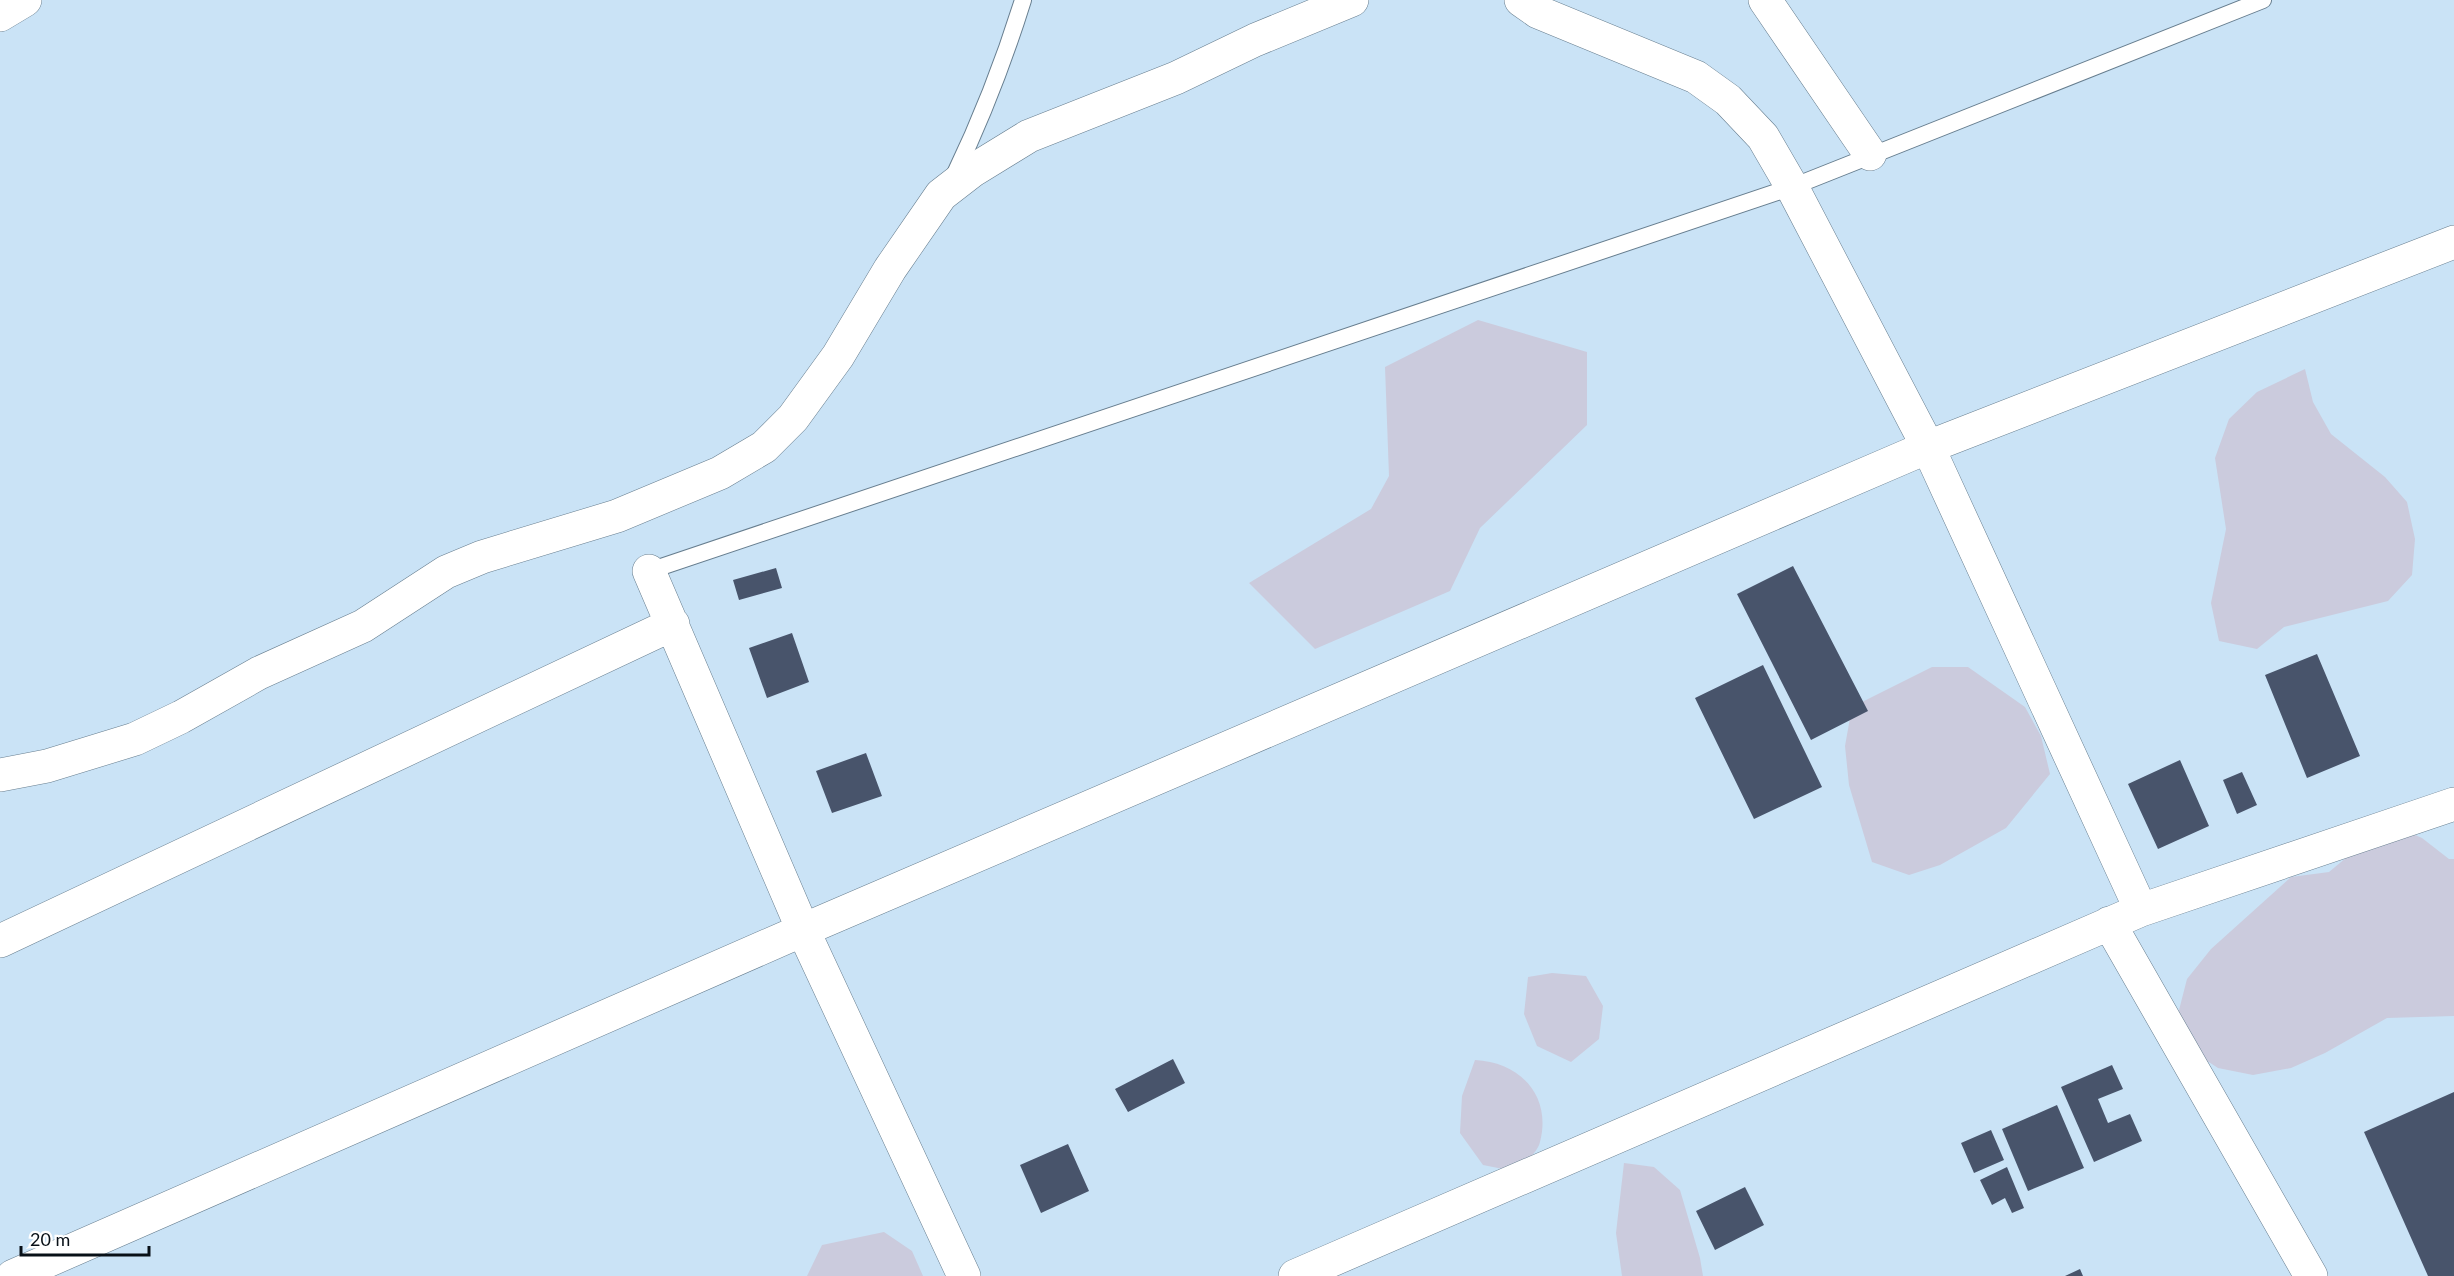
<svg xmlns="http://www.w3.org/2000/svg" width="2454" height="1276" viewBox="0 0 2454 1276" font-family="Lato,sans-serif">
<style>
.green{fill:#cbcbdd}
.building{fill:#48546b}
.lines{fill:none;stroke-linecap:round;stroke-linejoin:round}
.service-casing{stroke:#677e8f;stroke-width:18}
.minor-casing{stroke:#677e8f;stroke-width:34}
.service{stroke:#fff;stroke-width:16}
.minor{stroke:#fff;stroke-width:33}
</style>
<rect width="100%" height="100%" fill="#cae3f6"/>
<path class="green" d="M1478 320 1587 352V425L1480 528 1450 591 1315 649 1249 583 1371 509 1389 476 1385 367Z
M2305 369 2313 402 2331 434 2385 477 2407 502 2415 539 2412 575 2388 601 2284 627 2257 649 2219 641 2211 603 2226 529 2215 458 2229 419 2257 392Z
M1932 667H1968L2025 707 2041 736 2050 774 2006 828 1940 865 1909 875 1872 862 1849 785 1845 746 1852 707Z
M2388 823 2422 838 2449 859H2454V1016L2387 1018 2325 1053 2291 1068 2253 1075 2218 1068 2189 1049 2178 1014 2187 979 2211 949 2291 877 2329 872Z
M1552 973 1586 976 1603 1006 1599 1039 1571 1062 1537 1046 1524 1014 1528 977Z
M1475 1060C1520 1062 1552 1096 1540 1142 1538 1152 1524 1163 1518 1172L1483 1165 1460 1133 1462 1096Z
M1624 1163 1654 1167 1680 1190 1700 1258 1703 1276H1622L1616 1233Z
M884 1232 912 1251 923 1276H807L822 1245Z"/>
<path class="building" d="M1793 566 1868 711 1811 740 1737 594Z
M776 568 782 588 739 600 733 580Z
M792 633 809 682 767 698 749 648Z
M2317 654 2360 756 2307 778 2265 675Z
M1763 665 1822 787 1754 819 1695 698Z
M866 753 882 796 832 813 816 771Z
M2180 760 2209 826 2158 849 2128 784Z
M2242 772 2257 805 2237 814 2223 780Z
M1173 1059 1185 1083 1128 1112 1115 1089Z
M2112 1065 2123 1089 2098 1099 2108 1123 2130 1114 2142 1141 2094 1162 2061 1087Z
M2454 1092V1276H2428L2364 1132Z
M2057 1105 2084 1168 2028 1191 2002 1129Z
M1991 1130 2004 1160 1974 1173 1961 1143Z
M1068 1144 1089 1191 1041 1213 1020 1165Z
M2007 1167 2024 1208 2012 1213 2005 1198 1992 1205 1980 1180Z
M1745 1187 1764 1225 1715 1250 1696 1211Z
M2080 1269 2083 1276H2065Z"/>
<g class="lines">
<g class="service-casing">
<path id="service" d="M953 178C981 120 1004 61 1023 0
M649 571 1792 187 2263 0"/>
</g>
<g class="minor-casing">
<path id="minor" d="M1521 0 1538 12 1696 77 1728 100 1763 137 1792 187 1928 447 2141 910
M1765 0 1870 154
M0 15 25 0
M649 571 803 930 964 1276
M0 775 47 766 135 739 181 717 259 673 363 626 446 572 482 557 617 516 720 473 764 447 793 418 838 356 890 269 941 195 972 171 1029 136 1176 78 1255 40 1352 0
M2109 923 2311 1276
M0 941 673 624
M13 1276 803 930 1928 447 2454 242
M1295 1276 2141 910 2454 804"/>
</g>
<use href="#service" class="service"/>
<use href="#minor" class="minor"/>
</g>
<path d="M21 1246v9h128v-9" fill="none" stroke="#081017" stroke-width="3"/>
<text x="30" y="1246" font-size="18" fill="#081017" stroke="#ffffff" stroke-width="4.5" paint-order="stroke">20 m</text>
</svg>
